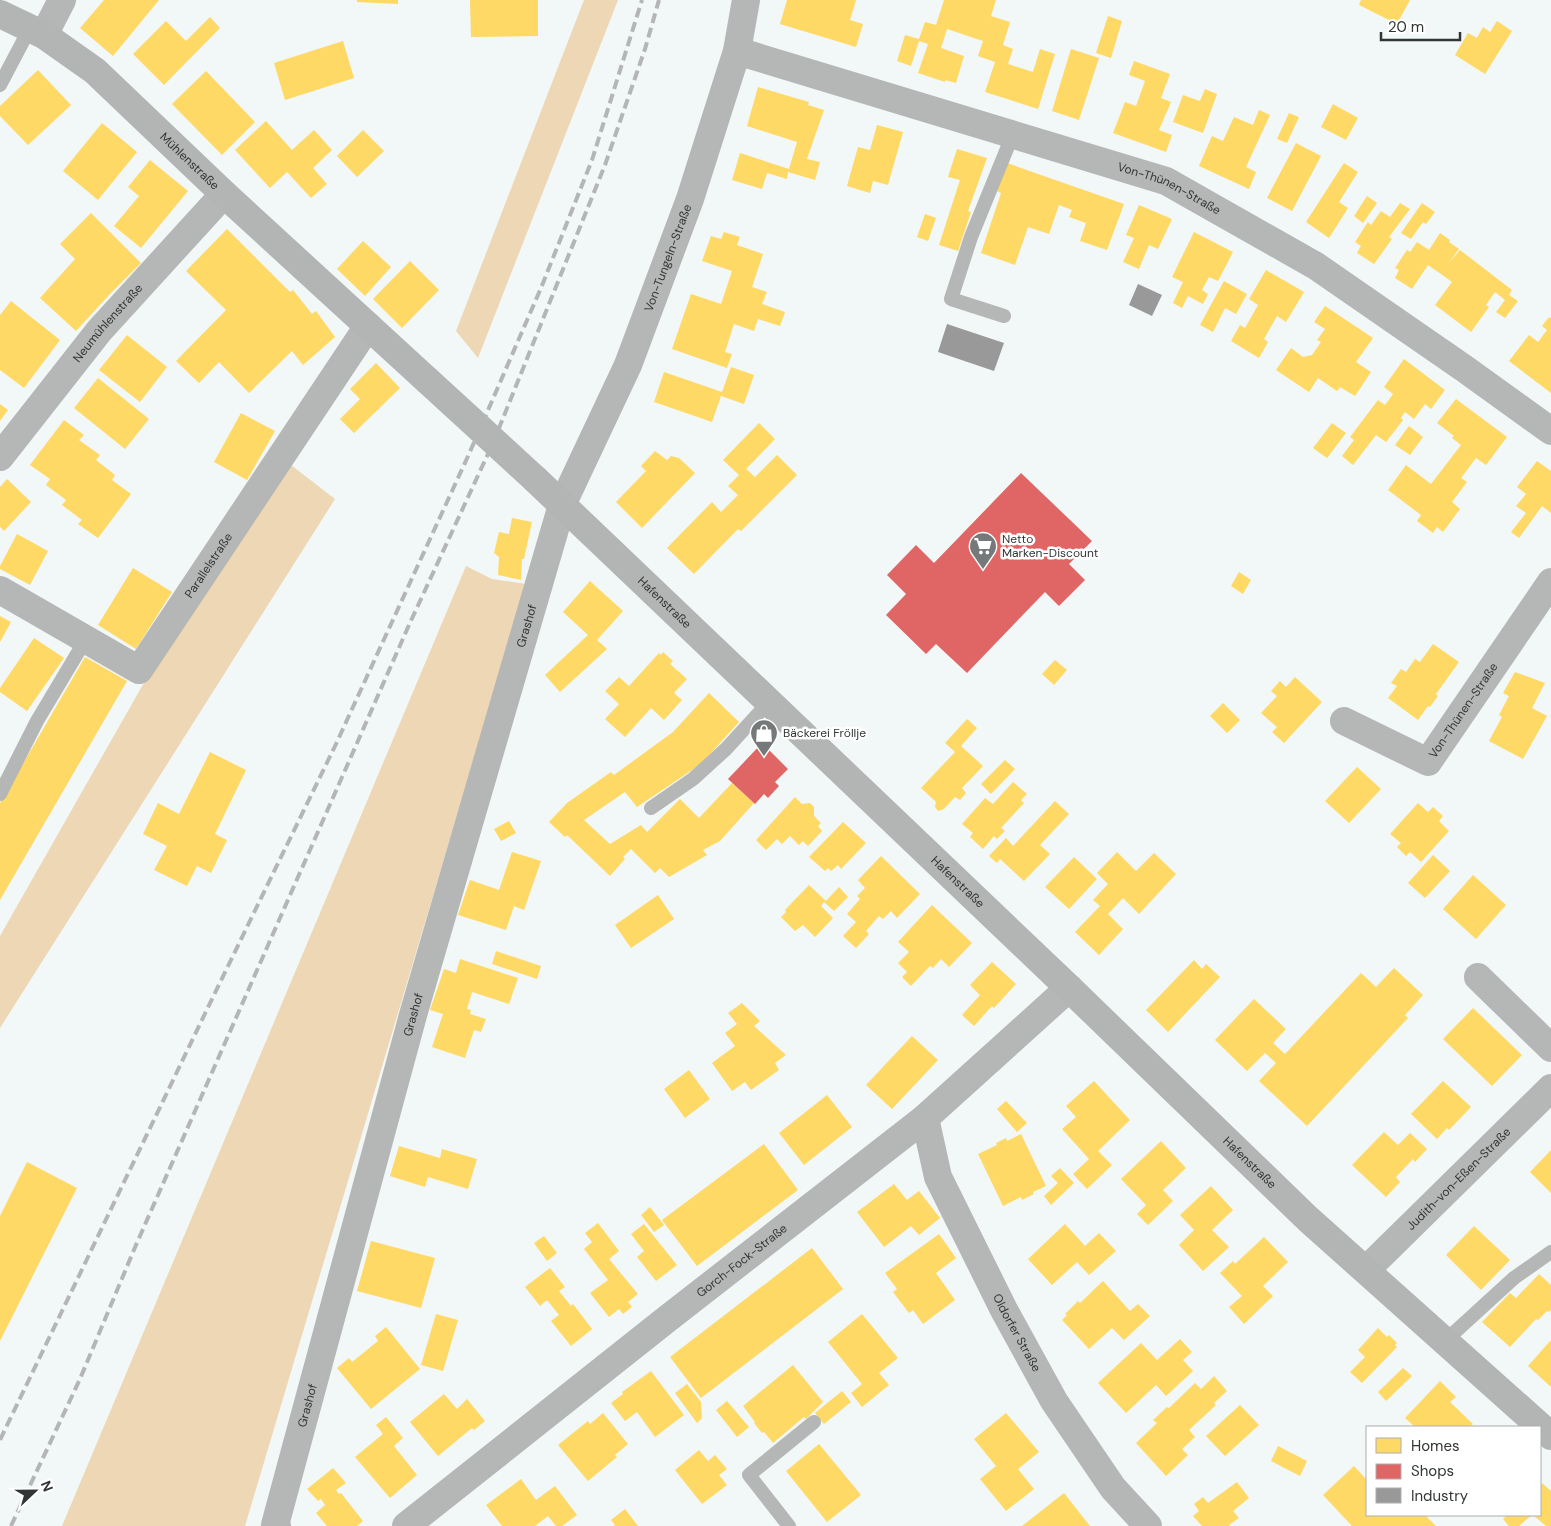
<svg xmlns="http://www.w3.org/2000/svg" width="1551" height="1526" viewBox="0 0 1551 1526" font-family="'DM Sans',sans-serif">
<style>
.green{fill:#edd7b4}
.homes{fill:#ffd966}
.shops{fill:#e06666}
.industry{fill:#999}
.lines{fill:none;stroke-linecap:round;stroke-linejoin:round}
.lane{stroke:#b5b6b6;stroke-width:14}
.street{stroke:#b5b6b6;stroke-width:28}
.secondary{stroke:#b3b5b4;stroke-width:28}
.rail{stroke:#b4b6b6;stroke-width:4;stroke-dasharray:10 5;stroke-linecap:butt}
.secondary-bridge{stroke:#b3b5b4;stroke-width:28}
.labels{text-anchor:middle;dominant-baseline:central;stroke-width:5;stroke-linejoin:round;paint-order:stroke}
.street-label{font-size:12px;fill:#313535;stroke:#fff}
.poi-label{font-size:12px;fill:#313535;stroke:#fff;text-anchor:start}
</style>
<rect width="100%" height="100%" fill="#f2f7f7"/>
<path class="green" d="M584 0H618L478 358 456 331Z
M291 465 335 499 0 1028V936L145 681Z
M466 566 492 579 526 584 245 1526H62Z"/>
<path class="homes" d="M104 0H159L113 56 80 28Z
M357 0H398V4L357 2Z
M470 0H538V36L471 37Z
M787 0H856L850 20 863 24 856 47 780 24Z
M944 0H996L991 16 1010 22 1003 45 1013 49 1008 64 1033 72 1040 49 1055 54 1038 109 985 92 995 62 978 56 983 41 947 29 941 48 964 56 956 83 945 80V82L918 73 928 44 919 41 911 66 897 61 905 35 919 39 925 22 936 25Z
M1361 0H1410L1397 24 1359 5Z
M1108 16 1122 21 1111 58 1096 53Z
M210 17 220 28 164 85 133 54 166 21 186 41Z
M1497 21 1512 31 1485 74 1455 55 1468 33 1477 38 1483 27 1490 32Z
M343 41 354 78 285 100 274 63Z
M1071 49 1099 58 1079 120 1052 111Z
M1134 61 1170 74 1161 98 1171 102 1159 130 1172 135 1166 152 1113 133 1125 102 1136 106 1145 81 1129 75Z
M38 70 71 105 28 145 0 116V106Z
M206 71 255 122 222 155 172 104Z
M758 87 809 102 808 105 824 110 807 159 820 162 815 180 788 172 787 179 767 173 762 189 732 180 740 153 789 169 797 142 747 126Z
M1205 89 1217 94 1203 133 1173 122 1183 95 1200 101Z
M1333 104 1358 118 1346 140 1321 127Z
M1259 110 1270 115 1246 167 1256 172 1249 189 1199 166 1212 136 1223 141 1234 117 1253 125Z
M1289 113 1299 117 1287 143 1277 139Z
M266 121 292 150 314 130 332 150 313 168 327 184 311 198 287 172 270 188 235 150Z
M102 123 137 152 98 200 63 171Z
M877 125 903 132 888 185 873 181 870 193 847 186 858 147 870 150Z
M363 130 384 151 357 177 337 156Z
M1296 143 1321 156 1292 211 1267 198Z
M957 149 987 158 968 211 971 212 958 251 939 245 960 180 948 177Z
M150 160 188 191 141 248 114 226 139 196 128 187Z
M1007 163 1124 204 1107 250 1080 241 1086 223 1069 217 1072 210 1059 205 1049 234 1028 227 1015 265 981 253 1001 193 997 191Z
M1344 163 1358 172 1339 202 1348 208 1329 238 1306 222Z
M1367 196 1377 203 1363 223 1354 216Z
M1400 203 1410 209 1389 237 1392 239 1374 264 1357 253 1361 246 1355 242 1368 222 1371 225 1381 211 1390 217Z
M1422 203 1435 212 1426 224 1423 222 1411 239 1401 233Z
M1139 205 1172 219 1158 249 1149 245 1139 269 1123 262 1134 238 1126 235Z
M91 213 141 263 110 294 76 331 40 298 75 259 60 244Z
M925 214 936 218 928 241 917 237Z
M227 229 290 292 293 290 312 314 316 311 335 337 303 365 292 351 249 393 219 362 199 383 176 361 226 310 186 271Z
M724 232 740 237 737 245 763 254 752 287 767 292 762 304 785 312 780 326 758 319 754 331 734 324 725 352 732 354 727 368 672 349 691 294 721 304 732 271 702 261 711 236 721 239Z
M1194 232 1233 252 1218 281 1209 277 1202 290 1208 294 1203 304 1188 296 1182 308 1173 303 1183 282 1172 277Z
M1440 233 1450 240 1449 242 1459 249 1448 264 1460 250 1512 290 1509 295 1518 301 1505 318 1496 312 1505 300 1495 292 1486 305 1489 307 1471 332 1435 305 1452 282 1441 274 1428 265 1412 289 1395 278 1399 270 1395 268 1407 250 1410 252 1417 242 1429 250Z
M363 241 391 267 365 296 337 269Z
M410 261 439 290 402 328 373 299Z
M1266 270 1304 292 1286 322 1277 316 1264 339 1268 342 1259 358 1231 341 1240 325 1245 328 1258 305 1249 299Z
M1224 281 1247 294 1236 314 1225 308 1213 332 1200 325Z
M11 301 60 340 24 388 0 370V315Z
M1325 306 1373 338 1356 362 1371 372 1355 396 1340 387 1337 391 1318 378 1309 392 1276 370 1291 348 1303 357 1312 355 1321 342 1317 340 1325 329 1314 322Z
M1549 317 1551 318V393L1509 361 1529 335 1538 342 1547 330 1542 326Z
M127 335 167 367 140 402 99 370Z
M1404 359 1445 390 1431 409 1425 404 1414 419 1405 412 1401 418 1403 420 1386 442 1376 435 1353 465 1342 456 1354 440 1350 437 1378 400 1385 405 1393 394 1384 387Z
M376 363 400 388 354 433 340 419 360 399 350 389Z
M731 367 754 375 744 404 721 396 712 422 654 402 664 372 722 392Z
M98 378 149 419 125 449 74 408Z
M1456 399 1507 437 1486 465 1476 458 1461 478 1467 482 1452 502 1460 509 1443 532 1437 527 1433 533 1417 521 1421 515 1388 490 1406 465 1431 484 1461 445 1452 438 1454 436 1437 423Z
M0 404 8 410 0 421Z
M241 413 275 431 247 480 214 462Z
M64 420 84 435 79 440 100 455 96 460 115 475 112 480 131 494 98 538 78 524 82 520 62 505 66 500 46 485 50 479 30 465Z
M759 423 775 439 746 469 755 477 777 455 797 475 741 531 738 529 694 574 667 548 712 502 721 512 738 495 728 486 739 475 723 460Z
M1332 423 1346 433 1327 458 1313 448Z
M1409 426 1423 437 1410 455 1395 445Z
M655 451 667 460 671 456 679 458 695 473 642 528 616 502 646 471 641 466Z
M1537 461 1551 471V513L1542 506 1519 538 1511 532 1526 513 1516 506 1526 494 1517 487Z
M7 479 31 502 4 531 0 527V487Z
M512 518 532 522 524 559H522L521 580 498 575 499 557 494 553 499 532 509 534Z
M17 534 48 551 30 585 0 569V566Z
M133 568 172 592 136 649 98 625Z
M1239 572 1251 580 1243 594 1231 586Z
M590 581 623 611 597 640 607 649 560 692 545 675 588 635 563 612Z
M0 616 11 622 0 642Z
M34 638 64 658 27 711 0 692V688Z
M1433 644 1459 662 1436 694 1438 696 1430 707 1428 706 1418 720 1388 698 1397 686 1391 683 1401 669 1406 672 1415 659 1420 662Z
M663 652 673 661 670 664 687 679 674 693 682 700 664 720 651 708 625 737 605 719 619 704 605 691 619 677 629 686 659 653 661 655Z
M85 657 127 681 0 900V803Z
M1055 660 1067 670 1054 685 1042 674Z
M1515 672 1545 683 1532 708 1547 716 1523 759 1489 741 1502 717 1499 715 1509 696 1503 693Z
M1295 677 1322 702 1284 743 1272 732 1277 727 1261 713 1277 696 1271 691 1280 681 1286 687Z
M709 693 739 722 701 764 637 807 625 792 584 820 610 844 641 825 647 832 680 799 699 818 732 783 754 803 720 841 703 850 707 855 669 877 660 868 655 873 631 849 623 857 625 859 610 876 567 835 565 837 549 822 567 803 611 772 614 775 673 732Z
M1223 703 1240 720 1227 733 1210 716Z
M967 719 977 728 961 746 983 766 962 788 966 793 960 800 955 797 944 809 938 811 935 807 936 802 921 788 955 752 945 743Z
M210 752 246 770 215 834 227 840 211 873 197 866 187 886 154 870 167 846 143 834 158 803 179 814Z
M1005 760 1015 769 991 794 981 784Z
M1357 767 1381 789 1349 823 1325 801Z
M1013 782 1027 794 1021 800 1024 803 1001 828 1005 831 997 839 994 836 983 849 970 837 973 833 962 824 985 798 993 804Z
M795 797 802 804 810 803 814 807V816L821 823 818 826 822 831 808 846 803 841 799 845 790 836 782 844 777 839 766 850 756 840Z
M1055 801 1069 814 1040 845 1050 854 1024 881 1000 859 997 863 989 856 1006 838 1013 846Z
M1418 803 1428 812 1433 807 1443 816 1439 821 1449 831 1421 862 1410 852 1406 856 1397 847 1401 843 1390 834Z
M509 821 516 833 501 841 494 829Z
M843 822 866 843 841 869 838 865 831 871 828 868 825 871 809 857Z
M512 852 541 861 524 910 514 906 506 930 458 915 470 880 499 890Z
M1117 852 1136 871 1154 853 1176 874 1139 914 1123 898 1108 914 1123 929 1099 955 1075 932 1100 906 1093 900 1108 884 1097 873Z
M1433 855 1450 871 1425 898 1408 883Z
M881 856 920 894 897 918 891 911 883 919 879 916 866 931 869 934 856 948 843 936 856 922 847 914 860 899 857 896 865 888 858 880Z
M1074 857 1097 879 1069 909 1045 887Z
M1473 875 1506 905 1476 939 1443 909Z
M809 885 826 901 839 887 848 897 834 911 824 902 821 906 833 918 815 937 803 925 795 931 781 917 786 912 785 910Z
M658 895 674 919 631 948 615 925Z
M932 905 972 943 949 967 941 959 933 968 930 966 911 986 902 977 907 972 898 963 909 952 898 942Z
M496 951 541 966 537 979 492 964Z
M460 959 518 978 509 1004 472 992 467 1009 471 1010 470 1014 486 1019 481 1032 474 1030 465 1058 432 1047 443 1014 430 1010 444 969 456 973Z
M1194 960 1202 969 1206 964 1220 977 1168 1032 1146 1010Z
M992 962 1016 984 994 1008 992 1006 974 1026 962 1015 980 995 970 985Z
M1394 968 1423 995 1405 1015 1408 1018 1307 1126 1259 1081 1276 1063 1265 1053 1247 1071 1215 1040 1254 999 1286 1029 1273 1043 1285 1054 1361 973 1376 987Z
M742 1003 760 1021 754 1026 786 1055 775 1063 779 1070 751 1090 745 1082 732 1091 712 1063 735 1046 725 1033 737 1024 728 1013Z
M1473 1008 1522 1055 1492 1086 1443 1039Z
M912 1036 938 1060 892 1109 866 1085Z
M689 1070 710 1099 685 1118 664 1089Z
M1094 1081 1130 1120 1098 1151 1112 1165 1087 1189 1073 1174 1089 1159 1062 1129 1076 1117 1066 1106Z
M1443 1081 1471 1107 1449 1130 1447 1128 1437 1139 1411 1114Z
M827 1095 852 1127 804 1165 779 1133Z
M1006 1101 1027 1123 1017 1132 997 1109Z
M1384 1132 1398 1145 1410 1133 1427 1149 1415 1162 1413 1159 1396 1177 1400 1182 1386 1197 1352 1165Z
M1021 1134 1046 1186 1033 1192 1034 1194 1022 1200 1021 1197 1003 1206 978 1154 997 1145 996 1143 1006 1138 1007 1141Z
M1161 1141 1186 1168 1163 1190 1173 1201 1148 1225 1137 1214 1146 1205 1121 1179Z
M764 1144 798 1190 697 1266 662 1220Z
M399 1146 440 1158 442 1149 477 1159 468 1189 428 1177 425 1187 390 1176Z
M1551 1150V1193L1530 1172Z
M27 1162 77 1188 0 1341V1216Z
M1060 1168 1074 1183 1051 1205 1044 1196 1058 1183 1051 1176Z
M894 1184 907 1200 919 1191 940 1218 919 1235 911 1226 884 1247 857 1212Z
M1211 1186 1233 1210 1212 1230 1229 1247 1203 1271 1179 1245 1194 1230 1180 1215Z
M650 1207 664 1225 654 1232 641 1215Z
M598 1223 619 1251 609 1259 638 1294 628 1302 632 1307 623 1314 619 1309 609 1317 590 1293 608 1280 584 1249 592 1242 585 1233Z
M644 1224 677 1265 656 1281 637 1257 644 1251 631 1234Z
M1065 1224 1085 1246 1099 1233 1116 1251 1089 1275 1077 1262 1052 1285 1028 1259Z
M1474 1226 1510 1260 1481 1290 1446 1255Z
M939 1234 956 1258 936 1273 955 1300 923 1324 913 1310 909 1313 893 1292 897 1289 885 1273Z
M544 1236 557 1253 547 1261 534 1243Z
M1264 1237 1288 1262 1263 1286 1273 1296 1244 1324 1229 1307 1242 1296 1220 1273 1233 1261 1235 1264Z
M371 1241 435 1258 421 1308 357 1291Z
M812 1248 843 1289 701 1398 670 1357Z
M550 1268 565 1287 559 1291 571 1306 573 1304 592 1329 571 1346 551 1321 559 1315 547 1300 540 1306 525 1287Z
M1539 1274 1551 1285V1310L1549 1312 1547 1311 1538 1320 1536 1319 1510 1347 1482 1322 1510 1293 1516 1298Z
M1103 1281 1130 1311 1138 1304 1150 1316 1124 1340 1112 1328 1089 1349 1062 1320 1067 1315 1065 1314 1078 1301 1080 1303Z
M436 1314 458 1320 443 1371 421 1365Z
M862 1314 898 1358 879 1373 889 1385 862 1407 851 1393 862 1384 828 1342Z
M386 1327 420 1369 371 1409 337 1368 349 1358 352 1362 378 1341 375 1336Z
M1378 1328 1387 1337 1389 1335 1397 1343 1395 1345 1397 1347 1362 1383 1350 1372 1365 1357 1358 1350Z
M1180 1339 1192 1352 1183 1360 1193 1371 1166 1396 1156 1385 1126 1413 1098 1383 1141 1343 1157 1360Z
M1551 1340V1387L1528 1366Z
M793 1365 823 1402 806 1419 804 1417 773 1443 764 1432 762 1433 754 1423 755 1422 743 1406Z
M1403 1368 1412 1376 1386 1401 1378 1392Z
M651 1371 684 1415 655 1437 637 1412 625 1421 611 1403 623 1394 622 1392Z
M1214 1376 1227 1391 1214 1403 1216 1405 1189 1430 1195 1437 1182 1449 1188 1455 1166 1476 1136 1443 1157 1423 1153 1420 1167 1407 1169 1408 1195 1383 1201 1389Z
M1440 1381 1456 1397 1450 1402 1473 1424 1469 1427H1415L1405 1418Z
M687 1384 701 1402 702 1418 697 1423 675 1393Z
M842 1391 851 1402 824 1424 815 1413Z
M444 1394 457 1409 467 1399 485 1421 474 1430 472 1428 438 1456 410 1422Z
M727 1401 749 1427 737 1437 716 1410Z
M1240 1405 1259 1425 1225 1456 1206 1436Z
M603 1413 628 1444 615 1455 617 1457 588 1481 558 1445 588 1421 590 1424Z
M1006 1413 1039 1452 1018 1469 1034 1489 1006 1511 980 1479 996 1466 974 1439Z
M386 1417 403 1438 394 1446 417 1475 390 1498 355 1457 383 1434 376 1425Z
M819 1444 861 1495 827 1522 786 1471Z
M1278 1446 1307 1461 1300 1476 1271 1461Z
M699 1450 708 1461 715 1455 727 1469 719 1475 727 1485 702 1504 675 1470Z
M1354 1466 1367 1480V1515H1425L1436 1526H1352L1323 1495Z
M333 1468 346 1483 336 1490 339 1494 341 1493 363 1521 357 1526H327L316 1513 325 1505 321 1499 318 1501 307 1489Z
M521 1479 536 1500 555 1486 577 1515 562 1526H556L548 1516 535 1526H502L486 1505Z
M1237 1482 1249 1498 1233 1511 1239 1518 1229 1525 1230 1526H1202L1193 1516 1199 1511 1194 1504 1203 1497 1208 1503Z
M1542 1483 1551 1491V1526H1546L1533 1515H1540V1485Z
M1064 1493 1090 1526H1022Z
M625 1509 638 1526H613L615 1525 611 1520Z
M1505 1515H1532L1519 1526H1509L1503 1519 1506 1516Z"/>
<path class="shops" d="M1021 473 1092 541 1069 564 1085 580 1059 606 1045 592 967 673 936 644 926 654 886 615 906 594 887 575 916 545 934 563Z
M762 743 788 769 775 782 779 786 768 798 764 794 755 804 728 779Z"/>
<path class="industry" d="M1138 284 1162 295 1152 316 1129 305Z
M947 324 1004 343 994 371 938 352Z"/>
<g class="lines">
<path class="lane" d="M0 85 30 28
M1004 316 951 299 971 237 1013 134
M0 794 37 721 86 639
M651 808 693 779 726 749 769 702
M1445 1341 1514 1278 1551 1252
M789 1526 749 1475 814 1422"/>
<g class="street">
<path d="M44 35 62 0"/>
<path id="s1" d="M737 51 1166 181 1316 266 1465 369 1551 431"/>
<path id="s2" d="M0 457 99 331 224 194"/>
<path id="s3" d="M0 590 139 670 368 326"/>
<path id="s4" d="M1344 721 1428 762 1551 582"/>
<path d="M1478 977 1551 1048"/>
<path id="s5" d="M925 1118 938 1177 1004 1310 1054 1401 1113 1488 1148 1526"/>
<path id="s6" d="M1366 1270 1551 1088"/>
<path id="s7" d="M277 1526 275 1525 413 1015 562 505 628 365 690 199 737 51 746 0"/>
<path id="s8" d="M406 1526 667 1319 925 1118 1069 988"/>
</g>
<g class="secondary">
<path id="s9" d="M0 14 44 35 95 71 224 194 428 381"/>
<path id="s10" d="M535 479 1069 988 1308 1219 1551 1436"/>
</g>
<path class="rail" d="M0 1440 213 997 336 744 469 454 541 288 592 160 642 0
M11 1526 80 1379 136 1245 409 625 493 443 605 165 645 49 659 0"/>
<path class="secondary-bridge" d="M428 381 535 479"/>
</g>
<defs>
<g id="supermarket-pin" transform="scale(1.4375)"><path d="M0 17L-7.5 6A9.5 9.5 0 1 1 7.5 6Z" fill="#757979" stroke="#fff"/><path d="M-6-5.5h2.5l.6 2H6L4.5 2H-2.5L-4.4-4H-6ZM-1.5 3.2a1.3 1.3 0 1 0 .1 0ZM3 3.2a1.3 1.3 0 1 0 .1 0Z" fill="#fff"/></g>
<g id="shop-pin" transform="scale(1.4375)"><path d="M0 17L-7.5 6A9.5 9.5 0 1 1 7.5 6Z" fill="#757979" stroke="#fff"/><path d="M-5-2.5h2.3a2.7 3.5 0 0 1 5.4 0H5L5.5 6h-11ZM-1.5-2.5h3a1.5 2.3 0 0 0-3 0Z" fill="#fff"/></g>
</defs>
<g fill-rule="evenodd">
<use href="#supermarket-pin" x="983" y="546"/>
<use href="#shop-pin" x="764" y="733"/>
</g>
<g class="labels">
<g class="street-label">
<text stroke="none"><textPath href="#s9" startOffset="242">Mühlenstraße</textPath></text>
<text stroke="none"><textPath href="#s1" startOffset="454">Von-Thünen-Straße</textPath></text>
<text stroke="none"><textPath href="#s7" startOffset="1331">Von-Tungeln-Straße</textPath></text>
<text stroke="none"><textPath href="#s2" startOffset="172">Neumühlenstraße</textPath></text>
<text stroke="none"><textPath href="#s3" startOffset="286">Parallelstraße</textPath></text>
<text stroke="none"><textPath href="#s10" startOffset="179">Hafenstraße</textPath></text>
<text stroke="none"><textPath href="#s7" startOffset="936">Grashof</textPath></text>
<text stroke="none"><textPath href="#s4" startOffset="156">Von-Thünen-Straße</textPath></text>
<text stroke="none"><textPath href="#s10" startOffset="584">Hafenstraße</textPath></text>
<text stroke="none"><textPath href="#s7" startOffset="531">Grashof</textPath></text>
<text stroke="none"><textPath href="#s10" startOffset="989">Hafenstraße</textPath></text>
<text stroke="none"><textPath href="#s6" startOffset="130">Judith-von-Eßen-Straße</textPath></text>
<text stroke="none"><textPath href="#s8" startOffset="428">Gorch-Fock-Straße</textPath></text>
<text stroke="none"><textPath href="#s5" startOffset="235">Oldorfer Straße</textPath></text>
<text stroke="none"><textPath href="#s7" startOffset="126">Grashof</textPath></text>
</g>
<g class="poi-label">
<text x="1002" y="539">Netto<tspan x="1002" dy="14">Marken-Discount</tspan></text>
<text x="783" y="733">Bäckerei Fröllje</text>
</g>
</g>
<rect x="1366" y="1426" width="175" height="90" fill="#ffffff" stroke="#adaeae"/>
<rect x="1376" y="1438" width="25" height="15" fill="#ffd966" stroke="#adaeae"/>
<text x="1411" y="1451" font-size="15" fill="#313535">Homes</text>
<rect x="1376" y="1464" width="25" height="15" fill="#e06666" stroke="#adaeae"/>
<text x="1411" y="1476" font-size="15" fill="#313535">Shops</text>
<rect x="1376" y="1488" width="25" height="15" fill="#999999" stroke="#adaeae"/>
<text x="1411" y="1501" font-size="15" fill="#313535">Industry</text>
<g transform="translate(35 1491) rotate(68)" stroke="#ffffff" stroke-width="4" paint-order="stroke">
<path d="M0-4L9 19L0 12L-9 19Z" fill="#313535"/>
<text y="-8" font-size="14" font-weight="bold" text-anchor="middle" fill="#313535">N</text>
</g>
<path d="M1381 32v8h79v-8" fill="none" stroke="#313535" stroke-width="2.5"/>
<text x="1388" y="32" font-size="15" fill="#313535" stroke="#ffffff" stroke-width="4" paint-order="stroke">20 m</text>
</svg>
